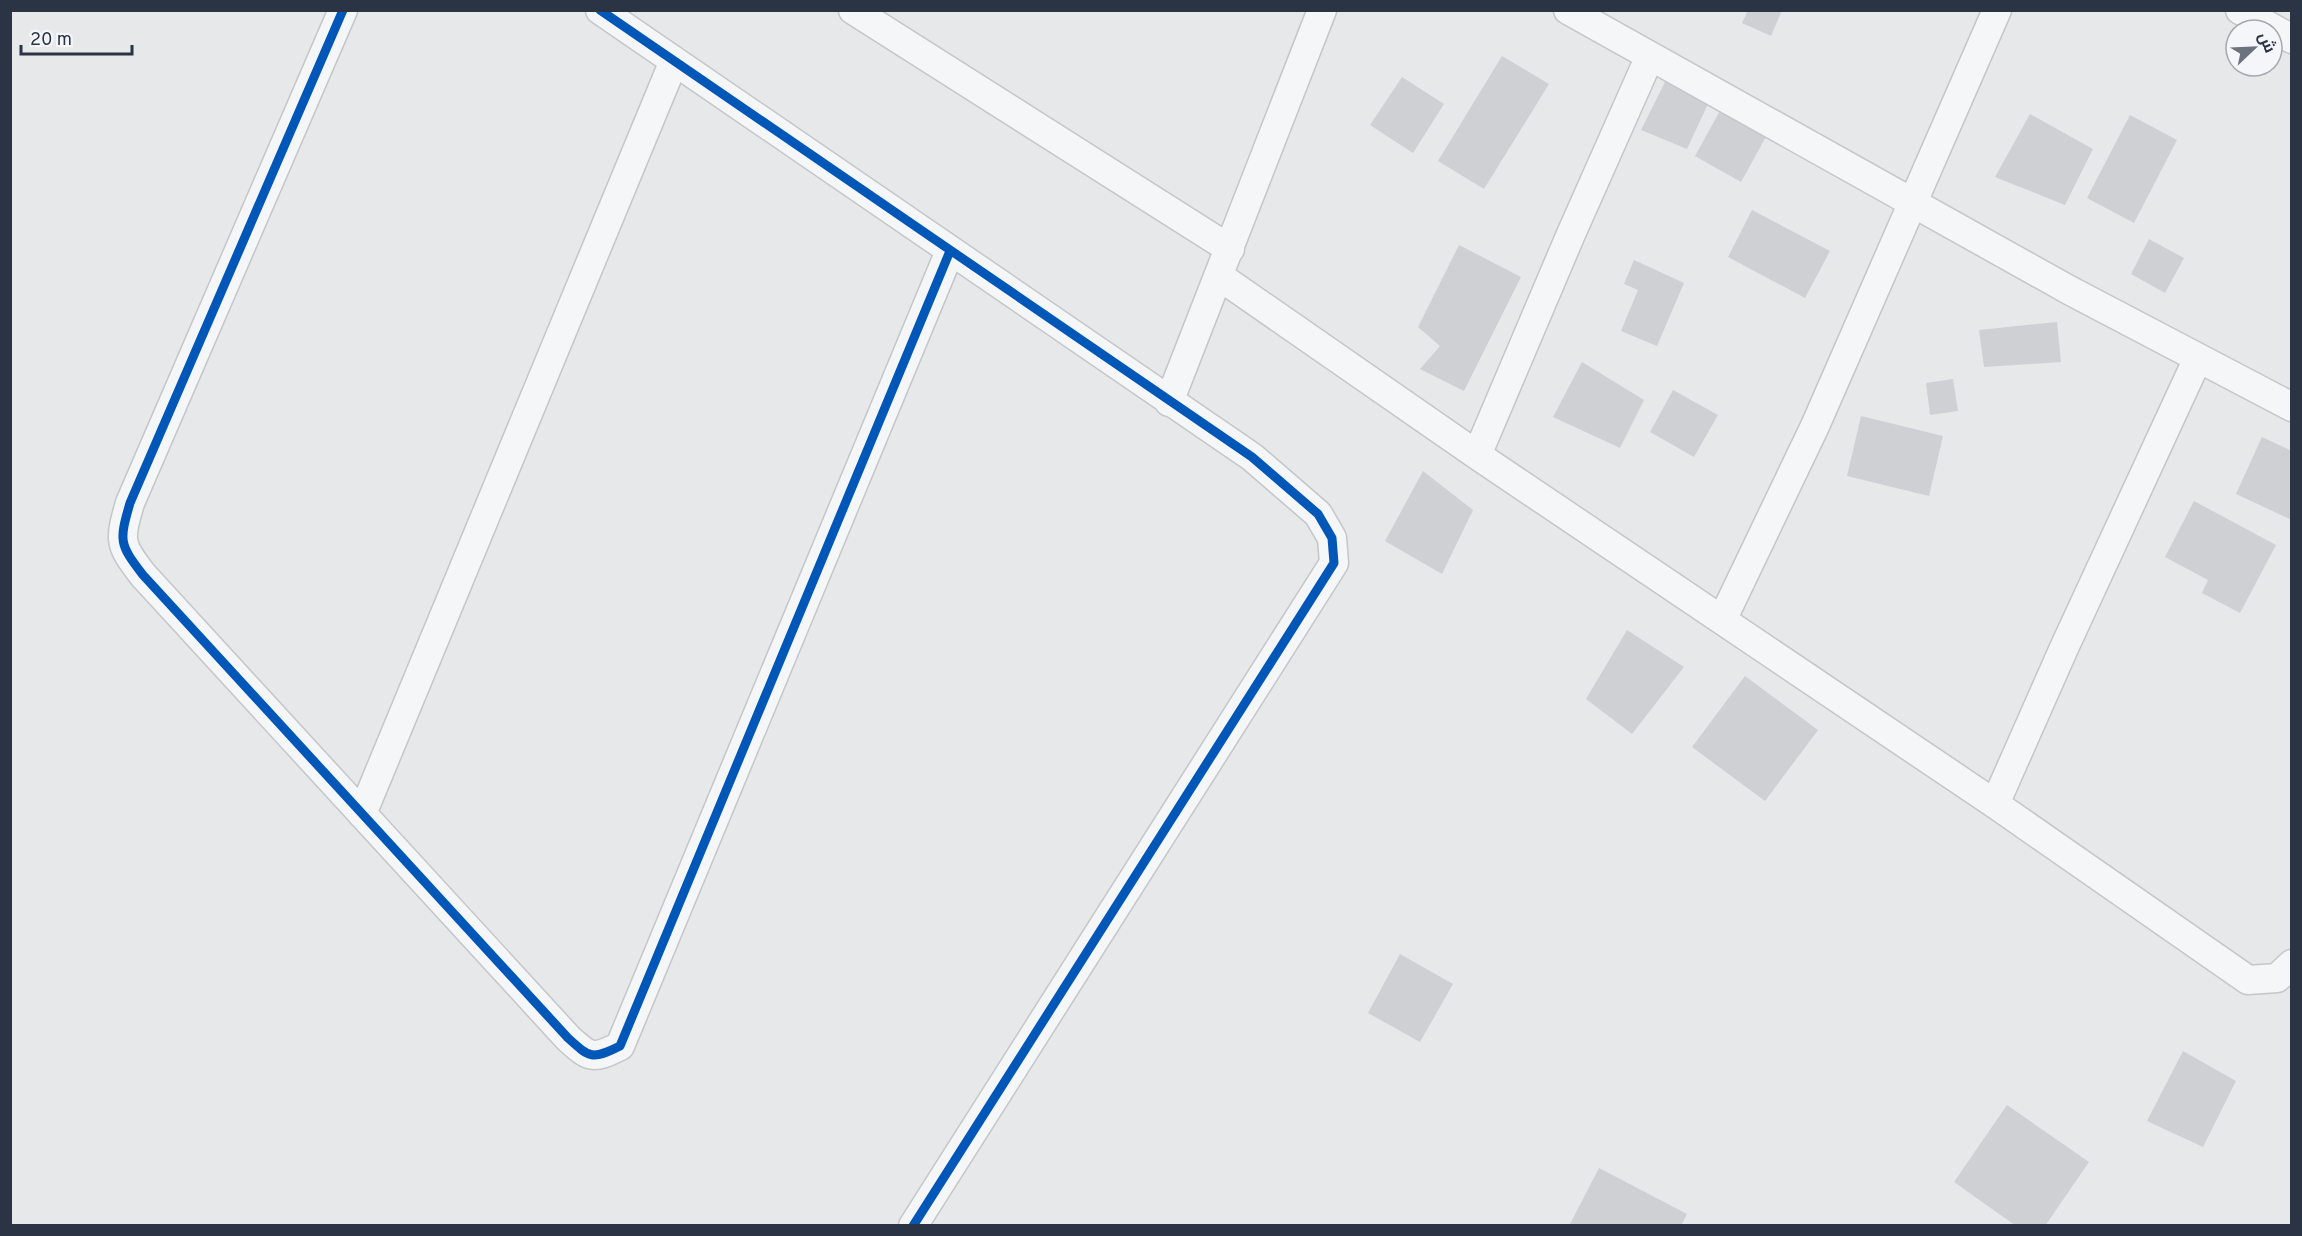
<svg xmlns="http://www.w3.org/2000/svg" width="2302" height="1236" viewBox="0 0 2302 1236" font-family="Overpass,Cairo,sans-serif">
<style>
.building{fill:#ced0d3}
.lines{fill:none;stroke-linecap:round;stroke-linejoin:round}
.street-casing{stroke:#c4c6c8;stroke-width:31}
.street{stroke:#f5f6f7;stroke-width:28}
.cycleway-casing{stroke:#f4f6f9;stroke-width:13}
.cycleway{stroke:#0057b8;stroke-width:9}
</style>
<rect width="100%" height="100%" fill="#e6e8ea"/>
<path class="building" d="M1748 10H1782L1771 36 1742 23Z
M1502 56 1549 84 1484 189 1438 161Z
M1672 68 1714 91 1687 149 1641 130Z
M1402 77 1444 104 1413 153 1370 125Z
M1727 98 1773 124 1741 182 1695 156Z
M2030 114 2093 149 2065 205 1995 177Z
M2130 115 2177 140 2134 223 2087 198Z
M1752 210 1830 251 1805 298 1728 257Z
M2149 239 2184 258 2165 293 2131 274Z
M1459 245 1521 277 1464 391 1420 369 1440 346 1418 327Z
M1634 260 1684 283 1657 346 1621 331 1638 290 1624 284Z
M2057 322 2061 362 1984 367 1979 330Z
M1582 362 1644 400 1620 448 1553 417Z
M1953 379 1958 411 1930 415 1926 383Z
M1673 390 1718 415 1694 457 1650 432Z
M1861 416 1943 436 1929 496 1847 476Z
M2262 437 2292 451V520L2236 494Z
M1423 471 1473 510 1442 574 1385 541Z
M2194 501 2276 545 2240 613 2202 593 2208 580 2165 557Z
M1627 630 1684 667 1632 734 1586 699Z
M1745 676 1818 730 1765 801 1692 747Z
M1400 954 1453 984 1420 1042 1368 1013Z
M2183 1051 2236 1081 2203 1147 2147 1121Z
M2007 1105 2089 1162 2045 1226H2016L1954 1182Z
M1599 1168 1687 1214 1681 1226H1569Z"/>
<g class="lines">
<g class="street-casing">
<path id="street" d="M343 10 130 503C119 541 119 544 143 575L568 1038C590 1058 592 1060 620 1046L950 251
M600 10 1252 457 1318 514 1332 538 1334 563 913 1226
M853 10 1230 249
M1568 10 2069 290 2292 407
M2240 10 2292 39
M1219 276 1477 455 1995 804 2248 980 2277 978 2292 964
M1169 402 1322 10
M1477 455 1571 234 1650 56
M1723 618 1815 426 1997 10
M1995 804 2064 648 2198 358
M362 814 674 61"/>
</g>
<use href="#street" class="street"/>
<g class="cycleway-casing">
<path id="cycleway" d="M343 10 130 503C119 541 119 544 143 575L568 1038C590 1058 592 1060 620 1046L950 251
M600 10 1252 457 1318 514 1332 538 1334 563 913 1226"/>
</g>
<use href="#cycleway" class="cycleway"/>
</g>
<rect width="2302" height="1236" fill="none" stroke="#2b3445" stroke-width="24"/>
<g transform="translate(2254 48) rotate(67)"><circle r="28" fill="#f4f6f9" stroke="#a4a8b1" stroke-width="1.5"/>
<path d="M0-4.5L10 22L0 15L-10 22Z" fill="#6c737f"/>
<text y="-9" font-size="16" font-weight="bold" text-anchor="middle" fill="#2b3445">ش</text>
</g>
<path d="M21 45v9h111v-9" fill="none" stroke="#2b3445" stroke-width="3"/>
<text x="30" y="45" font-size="18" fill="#2b3445" stroke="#f4f6f9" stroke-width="4.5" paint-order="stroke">20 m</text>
</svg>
